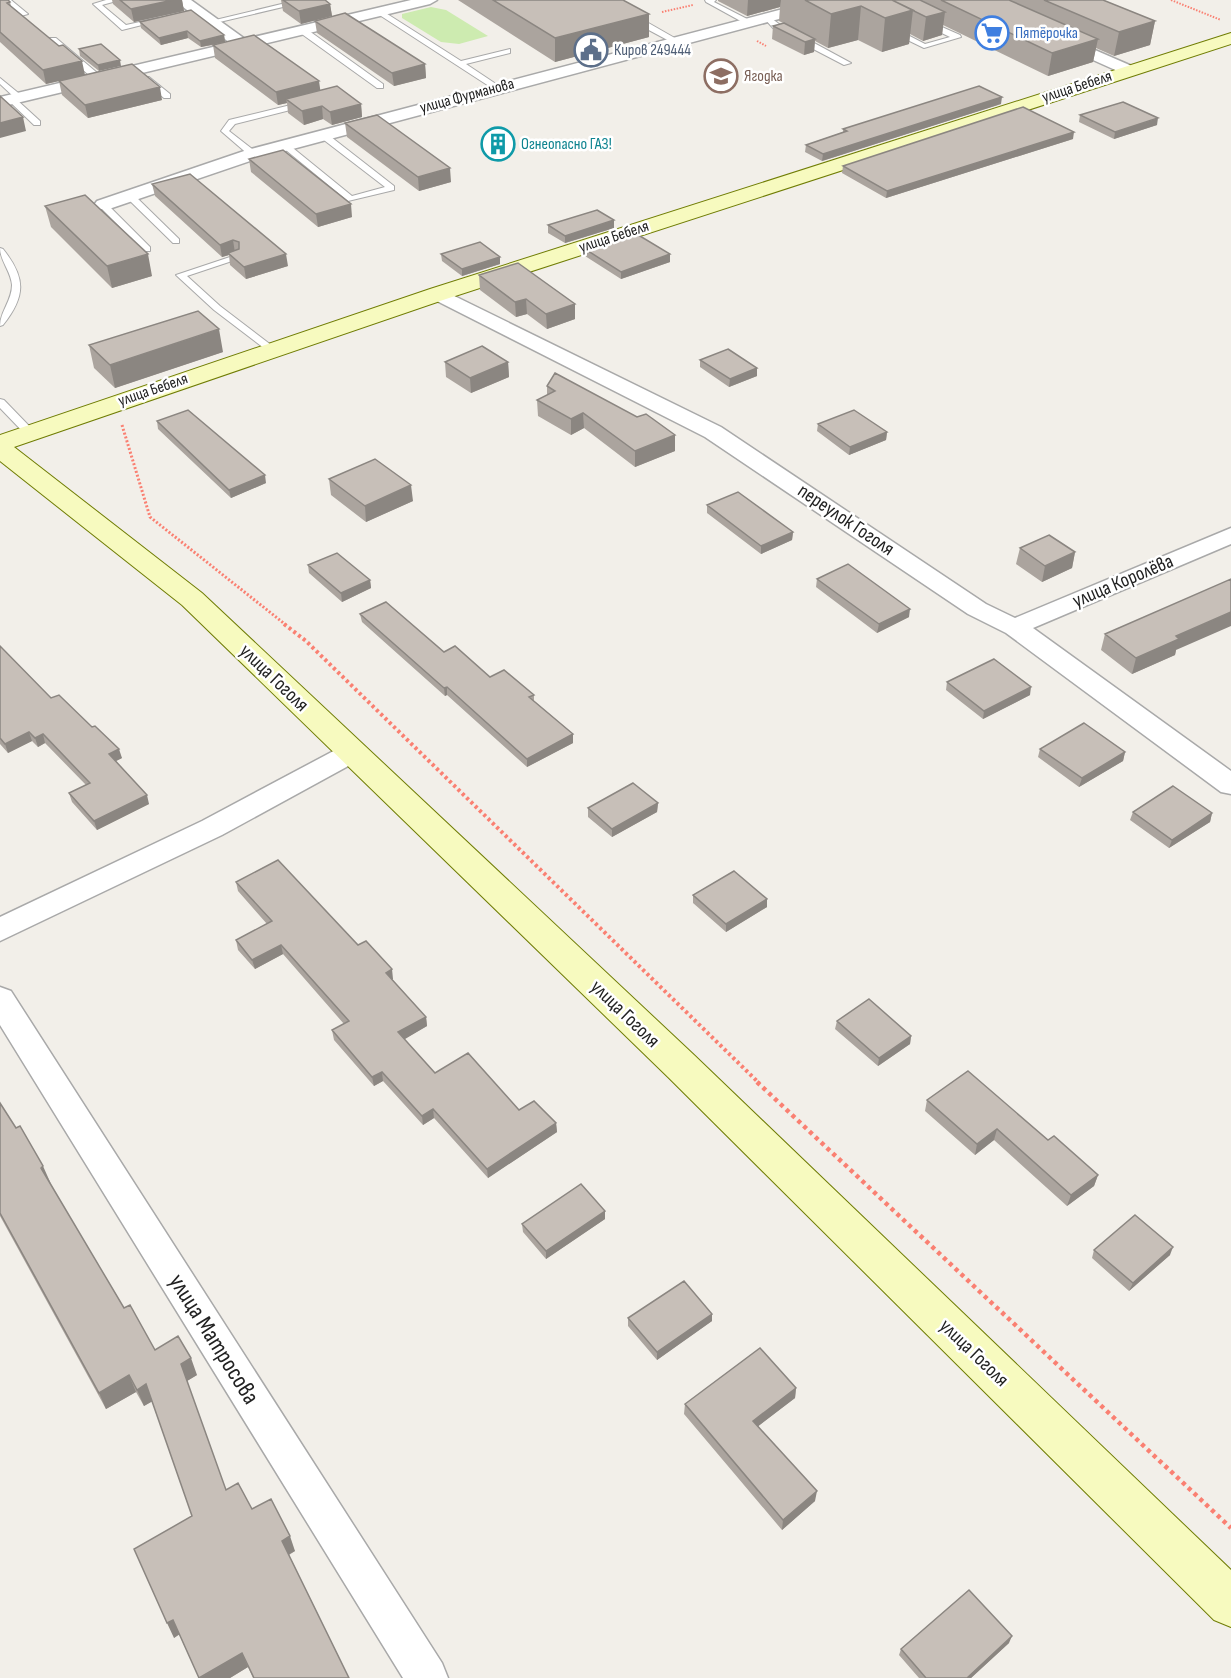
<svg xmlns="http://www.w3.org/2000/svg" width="1231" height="1678" viewBox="0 0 1231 1678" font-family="'Sofia Sans Condensed',sans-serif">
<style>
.grass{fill:#cdebb0}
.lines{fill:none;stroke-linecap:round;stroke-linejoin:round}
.lane-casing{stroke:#a9a9a9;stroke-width:2}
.street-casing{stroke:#a9a9a9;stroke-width:3}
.secondary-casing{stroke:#707d05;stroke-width:2}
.path-far3{stroke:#fa8072;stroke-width:2;stroke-dasharray:1.5 1.5;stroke-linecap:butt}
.path-far2{stroke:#fa8072;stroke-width:3;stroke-dasharray:2 2;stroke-linecap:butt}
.path-far1{stroke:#fa8072;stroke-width:4;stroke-dasharray:3 3;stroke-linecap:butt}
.path{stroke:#fa8072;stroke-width:4.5;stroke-dasharray:4 4;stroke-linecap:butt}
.lane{fill:#fff;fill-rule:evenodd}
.street{fill:#fff;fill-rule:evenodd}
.secondary{fill:#f7fabf;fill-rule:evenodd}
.wall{fill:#aba49e}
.shaded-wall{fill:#8b8681}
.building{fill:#c7bfb8;stroke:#8b8681;stroke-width:1.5}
.labels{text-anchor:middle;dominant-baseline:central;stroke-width:5;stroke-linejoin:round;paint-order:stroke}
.far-shop-label{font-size:16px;fill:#366cbe;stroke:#fff;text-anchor:start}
.far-service-label{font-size:16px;fill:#4e5e75;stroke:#fff;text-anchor:start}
.far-education-label{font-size:16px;fill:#785e54;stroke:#fff;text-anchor:start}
.far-street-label{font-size:16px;fill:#222;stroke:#fff}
.far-culture-label{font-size:16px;fill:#0d838f;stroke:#fff;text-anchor:start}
.street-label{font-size:20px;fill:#222;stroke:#fff}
.near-street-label{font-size:24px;fill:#222;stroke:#fff}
</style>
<rect width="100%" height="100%" fill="#f2efe9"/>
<path class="grass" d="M431 7 446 10 488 36 459 44 441 42 402 18V14Z"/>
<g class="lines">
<g class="lane-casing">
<path id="lane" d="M3 0H11L28 14 21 16Z
M106 0H120L102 5 126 25 158 18 162 20 122 30 93 4Z
M298 0 300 3 211 24 207 22Z
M705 0H716L714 2 753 22 746 24 706 2Z
M381 10 461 61 510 49V53L466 64 502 88 495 90 378 14 377 12Z
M767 15 779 24 851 63 844 65 773 28 763 17Z
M632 17H638L680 41 673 43 632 21Z
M926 20 960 35 961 37 924 48 889 31 896 29 925 44 950 37 923 24 922 22Z
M299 28H305L383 84V88H377L299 32Z
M50 38H56L102 77V81H96L50 42Z
M143 77H149L170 94V98H164L143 81Z
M0 78 22 96V100H17L40 121V125H34L9 101V97H14L0 84Z
M303 102H306V106L235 124 229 131 256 152V156H250L221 131 229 120Z
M320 133H326L394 186V190L348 201 281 146 288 144 352 196 385 187 320 137Z
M128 195H134L179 239V243H173L128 199Z
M100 203H106L150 247V251H144L100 207Z
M0 248 3 249C26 278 26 296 3 325L0 326C0 311 12 301 12 285 11 271 0 261 0 248Z
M233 256 241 258 187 276 220 306 275 348V352H269L214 310 176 275Z
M0 399 4 400 34 431V435H26L0 408Z"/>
</g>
<g class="street-casing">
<path id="street" d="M174 0H191L245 39 411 0H437L430 4 0 107V97L230 43Z
M817 0H841L839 3 259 158 109 209H97L94 205 97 201 247 150Z
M1058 34 1134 67 1136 70 1128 75 1122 73 1053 42 1050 39Z
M438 288 721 427 986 604 1015 618 1231 528V544L1033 628 1231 771V794L1221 792 1006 633 968 614 705 437 431 298 428 294 431 290Z
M351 744 361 747 365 753 361 759 222 835 0 941V917L202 821 341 747Z
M0 987 11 991 442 1663 448 1678H403L0 1025Z"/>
</g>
<g class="secondary-casing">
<path id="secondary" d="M1231 33V44L446 299 14 447 202 593 694 1055 1231 1570V1627L1214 1620 668 1077 182 605 0 461V435L430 289Z"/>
</g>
<path class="path-far3" d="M1171 0 1221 20
M662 12 693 5
M757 41 766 46"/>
<path class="path-far2" d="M122 425 150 517 286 625"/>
<path class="path-far1" d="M284 624 306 641 759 1083"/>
<path class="path" d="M757 1082 1231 1528"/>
<use href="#lane" class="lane"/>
<use href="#street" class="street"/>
<use href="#secondary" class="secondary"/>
</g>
<path class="wall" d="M0 0 10 2 11 6 85 75 46 84 0 42Z
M112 0H182L184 11 134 22 113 4Z
M281 0H325L330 4 332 16 301 24 283 11Z
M458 0H623L649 14V37L555 62Z
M718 0H1103L1155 21 1150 45 1114 56 1096 48 1093 62 1048 76 943 25 942 35 923 41 910 34 909 44 882 52 858 40 828 48 815 41 814 52 804 55 772 39 773 26 783 23 779 21 780 7 747 16 718 1Z
M315 21 425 64 426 78 394 86 317 33Z
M140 22 224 35 225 42 320 90 361 104 362 117 332 125 323 119 304 125 288 113 287 103 278 105 215 58 213 45 201 47 188 38 161 45 141 28Z
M101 44 99 71 80 56 79 49Z
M59 81 162 100 88 118 62 95Z
M1001 104 822 161 805 152 806 145 843 132V129Z
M1080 115 1157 125 1114 139 1079 122Z
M345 123 451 182 419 191 347 137Z
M1073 139 886 198 842 173 843 166Z
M249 159 352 217 318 227 251 172Z
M152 184 288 266 246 279 230 265 229 255 222 257 155 196Z
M45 206 152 276 112 288 51 227Z
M548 225 614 228 565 243 548 233Z
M585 249 670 262 621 279 585 256Z
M441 254 500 257V264L462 276 442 261Z
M479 275 575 319 547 329 527 314 516 317 480 290Z
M89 345 223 352 115 388 94 368Z
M700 360 757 376 729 387 700 367Z
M445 362H508L509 377 471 393 446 377Z
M547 386 675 451 635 467 584 428 571 435 538 416 537 400 547 395Z
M157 421 266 483 231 498 158 429Z
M818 424 887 432 886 440 849 455 817 431Z
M329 479 413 501 366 522 331 495Z
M707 505 793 532 792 540 761 554 707 513Z
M1020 548 1075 552 1072 568 1042 582 1016 564Z
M308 565 370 580 371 588 342 602 309 573Z
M817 579 909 617 877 633 816 587Z
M360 614 490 677 534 695V701L573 734V743L527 767 447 695 445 696 362 622Z
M1105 634 1176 650 1175 655 1132 674 1101 650Z
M0 646 51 698 122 758 116 761 149 804 97 830 72 802 69 793 86 785 45 743 38 747 32 741 8 753 0 744Z
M947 682 1030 695 983 719 946 690Z
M1040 749 1125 752 1123 761 1079 787 1038 757Z
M658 803 657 812 612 837 588 817V808Z
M1133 812 1212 813 1210 822 1169 848 1130 820Z
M236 882 358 945 393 979H392L426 1017 427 1026 404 1039 435 1073 519 1110 556 1123 557 1132 488 1178 434 1118 423 1125 383 1081 374 1086 334 1040 332 1030 344 1024 283 954 255 969 238 950 236 940 267 924 238 891Z
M693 895 767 899V907L726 932 693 903Z
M837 1021 911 1036 910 1044 878 1066 835 1029Z
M927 1100 1048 1140 1098 1175 1094 1186 1067 1206 994 1140 975 1155 925 1111Z
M0 1103 50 1184 124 1308 155 1350 197 1375 187 1381 226 1490 252 1509 295 1551 289 1555 349 1678H253L248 1667 230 1678H199L179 1634 174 1638 192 1516 152 1401 144 1406 136 1392 106 1409 0 1216Z
M605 1219 546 1259 523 1232 522 1224Z
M1094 1250 1170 1255 1129 1291 1092 1258Z
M628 1318 712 1321 657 1360 628 1326Z
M796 1388 795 1398 758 1426 815 1501 782 1530 684 1414 685 1404Z
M1009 1643 971 1678H919L899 1655 901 1649Z"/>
<path class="shaded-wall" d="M172 0H182L184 11 134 22 131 9Z
M748 0H781L780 7 747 16Z
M330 4 332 16 301 24 299 11Z
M861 6 858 40 828 48 831 14Z
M913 10 909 44 882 52 885 18Z
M945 12 942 35 923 41 926 17Z
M649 14V37L555 62V38Z
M1155 21 1150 45 1114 56 1119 32Z
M187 31 188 38 161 45 159 38Z
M224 35 225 42 201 47 200 41Z
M815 39 814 52 804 55 805 42Z
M1098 39 1093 62 1048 76 1052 53Z
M120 60 121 66 99 71 98 65Z
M82 61 85 75 46 84 43 70Z
M425 64 426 78 394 86 392 73Z
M319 81 321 95 286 99 287 103 278 105 276 92Z
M160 87 162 100 88 118 85 105Z
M1002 97 1001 104 822 161 823 154Z
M361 104 362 117 332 125 330 112Z
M322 106 323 119 304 125 302 111Z
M23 117 26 131 0 138V123Z
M1158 118 1157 125 1114 139 1115 132Z
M1074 132 1073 139 886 198 887 191Z
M450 168 451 182 419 191 418 177Z
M351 204 352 217 318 227 316 214Z
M614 220V228L565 243V236Z
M233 240 235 253H228L229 255 222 257 220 245Z
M148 254 152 276 112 288 107 266Z
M286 254 288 266 246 279 244 267Z
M670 254V262L621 279V272Z
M500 257V264L462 276V269Z
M526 299 527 314 516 317 515 302Z
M575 304V319L547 329 546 314Z
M219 329 223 352 115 388 110 365Z
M508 362 509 377 471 393 470 378Z
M757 368V376L729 387 730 379Z
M583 413 584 428 571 435V419Z
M887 432 886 440 849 455 850 447Z
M675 435V451L635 467V451Z
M265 475 266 483 231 498 229 490Z
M411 485 413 501 366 522 365 506Z
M793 532 792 540 761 554V546Z
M1075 552 1072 568 1042 582 1045 566Z
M370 580 371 588 342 602 341 593Z
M910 609 909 617 877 633 879 624Z
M1231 612V626L1176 650 1175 655 1132 674 1136 658 1176 636Z
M447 687V695L445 696 444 688Z
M1031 687 1030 695 983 719 984 711Z
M29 732 32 741 8 753 5 744Z
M43 734 45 743 38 747 35 738Z
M573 734V743L527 767V759Z
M119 749 122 758 112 763 109 754Z
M1125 752 1123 761 1079 787 1082 778Z
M147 795 149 804 97 830 94 821Z
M658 803 657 812 612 837V829Z
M1212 813 1210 822 1169 848 1172 840Z
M767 899V907L726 932V924Z
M281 945 283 954 255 969 252 960Z
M392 969 393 979 387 982 386 973Z
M426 1017 427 1026 400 1042 398 1032Z
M911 1036 910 1044 878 1066 879 1058Z
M382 1072 383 1081 374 1086 372 1077Z
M433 1109 434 1118 423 1125 422 1116Z
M556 1123 557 1132 488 1178 487 1169Z
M997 1129 994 1140 975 1155 977 1144Z
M43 1166 51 1184 41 1168Z
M1098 1175 1094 1186 1067 1206 1071 1195Z
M605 1211V1219L546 1259V1251Z
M1173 1247 1170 1255 1129 1291 1133 1283Z
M712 1314V1321L657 1360V1352Z
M191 1358 197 1375 187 1381 181 1364Z
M129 1375 136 1392 106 1409 99 1393Z
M146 1384 153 1401 144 1406 137 1390Z
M796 1388 795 1398 752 1431 753 1421Z
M817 1491 815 1501 782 1530 783 1520Z
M290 1536 295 1551 286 1556 282 1541Z
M173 1620 180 1634 174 1638 167 1623Z
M1012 1636 1009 1643 971 1678H967Z
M242 1653 248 1667 230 1678H200Z"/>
<path class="building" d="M0 0H8L10 2 7 3 59 46 63 45 82 61 43 70 0 32Z
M120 0H173L131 9Z
M283 0H325L330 4 299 11Z
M493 0H623L649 14 555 38Z
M805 0H892L913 10 885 18 861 6 831 14Z
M892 0H920L945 12 926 17Z
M941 0H1009L1098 39 1052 53Z
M1044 0H1103L1155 21 1119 32Z
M191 10 224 35 200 41 187 31 159 38 140 22Z
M345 13 425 64 392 73 315 21Z
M784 23 815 39 805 42 773 26Z
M254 35 319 81 276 92 213 45Z
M101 44 120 60 98 65 79 49Z
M132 64 160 87 85 105 59 81Z
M337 86 361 104 330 112 322 106 302 111 286 99Z
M979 86 1002 97 823 154 806 145 847 131 843 129Z
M0 96 23 117 0 123Z
M1123 102 1158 118 1115 132 1080 115Z
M1023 107 1074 132 887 191 843 166Z
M377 115 450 168 418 177 345 123Z
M283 150 351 204 316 214 249 159Z
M190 174 286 254 244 267 228 253 239 249V242L233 240 220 245 152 184Z
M85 195 148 254 107 266 45 206Z
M597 210 614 220 565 236 548 225Z
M635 233 670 254 621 272 585 249Z
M480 242 500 257 462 269 441 254Z
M518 263 575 304 546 314 526 299 515 302 479 275Z
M198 311 219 329 110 365 89 345Z
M482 346 508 362 470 378 445 362Z
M728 349 757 368 730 379 700 360Z
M555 373 637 417 646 414 675 435 635 451 583 413 571 419 537 400 555 391 547 386Z
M188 410 265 475 229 490 157 421Z
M854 410 887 432 850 447 818 424Z
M375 459 411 485 365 506 329 479Z
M738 492 793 532 761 546 707 505Z
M1049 535 1075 552 1045 566 1020 548Z
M337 553 370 580 341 593 308 565Z
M848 564 910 609 879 624 817 579Z
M1231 579V612L1176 636 1179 639 1136 658 1105 634Z
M386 602 444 652 455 646 490 677 504 670 534 695 529 697 573 734 527 759 447 687 444 688 360 614Z
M0 646 51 698 59 695 92 727 95 726 119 749 109 754 147 795 94 821 69 793 90 783 43 734 35 738 29 732 5 744 0 738Z
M994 659 1031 687 984 711 947 682Z
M1084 723 1125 752 1082 778 1040 749Z
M633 783 658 803 612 829 588 808Z
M1173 786 1212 813 1172 840 1133 812Z
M278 860 358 945 366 941 392 969 386 973 426 1017 398 1032 435 1073 468 1053 519 1110 534 1101 556 1123 487 1169 433 1109 422 1116 382 1072 372 1077 332 1030 349 1021 281 945 252 960 236 940 272 921 236 882Z
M734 871 767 899 726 924 693 895Z
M869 999 911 1036 879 1058 837 1021Z
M968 1071 1048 1140 1054 1136 1098 1175 1071 1195 997 1129 977 1144 927 1100Z
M0 1103 16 1128 20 1126 43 1166 41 1168 124 1308 130 1305 155 1350 178 1336 191 1358 181 1364 226 1490 238 1483 252 1509 271 1499 290 1536 282 1541 349 1678H254L242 1653 199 1678 173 1620 167 1623 134 1549 192 1516 146 1384 137 1390 129 1375 99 1393 0 1213Z
M581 1184 605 1211 546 1251 522 1224Z
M1135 1215 1173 1247 1133 1283 1094 1250Z
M684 1281 712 1314 657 1352 628 1318Z
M760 1348 796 1388 753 1421 817 1491 783 1520 685 1404Z
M969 1590 1012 1636 967 1678H926L901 1649Z"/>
<defs>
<g id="supermarket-ring" transform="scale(1.725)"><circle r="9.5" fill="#fff" stroke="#3f7fe0" stroke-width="1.5"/><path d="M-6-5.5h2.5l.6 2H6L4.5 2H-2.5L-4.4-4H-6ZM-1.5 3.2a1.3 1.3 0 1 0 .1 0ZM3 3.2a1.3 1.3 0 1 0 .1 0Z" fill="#3f7fe0"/></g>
<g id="civic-ring" transform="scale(1.725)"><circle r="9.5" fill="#fff" stroke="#5c6f8a" stroke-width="1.5"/><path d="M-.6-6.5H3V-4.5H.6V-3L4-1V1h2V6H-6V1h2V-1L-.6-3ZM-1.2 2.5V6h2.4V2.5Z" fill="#5c6f8a"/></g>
<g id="school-ring" transform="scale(1.725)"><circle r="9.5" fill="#fff" stroke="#8d6e63" stroke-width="1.5"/><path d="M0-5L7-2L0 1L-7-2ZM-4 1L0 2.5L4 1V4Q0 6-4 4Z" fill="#8d6e63"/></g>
<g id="building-ring" transform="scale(1.725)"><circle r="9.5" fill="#fff" stroke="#0f9aa8" stroke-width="1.5"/><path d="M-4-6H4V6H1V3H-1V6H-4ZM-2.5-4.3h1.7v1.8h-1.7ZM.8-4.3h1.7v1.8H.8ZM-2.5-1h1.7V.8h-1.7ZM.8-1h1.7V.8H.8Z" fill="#0f9aa8"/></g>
</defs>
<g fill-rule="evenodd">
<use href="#supermarket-ring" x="992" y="33"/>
<use href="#civic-ring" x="591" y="50"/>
<use href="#school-ring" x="721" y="76"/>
<use href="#building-ring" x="498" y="144"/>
</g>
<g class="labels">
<g class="far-shop-label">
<text x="1015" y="33">Пятёрочка</text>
</g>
<g class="far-service-label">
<text x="614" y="50">Киров 249444</text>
</g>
<g class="far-education-label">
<text x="744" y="76">Ягодка</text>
</g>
<g class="far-street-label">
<text transform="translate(1077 87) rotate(-18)">улица Бебеля</text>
<text transform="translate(467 96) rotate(-15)">улица Фурманова</text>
<text transform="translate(614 237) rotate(-18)">улица Бебеля</text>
<text transform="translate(153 390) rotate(-19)">улица Бебеля</text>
</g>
<g class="far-culture-label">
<text x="521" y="144">Огнеопасно ГАЗ!</text>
</g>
<g class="street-label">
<text transform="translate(846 520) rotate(34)">переулок Гоголя</text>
<text transform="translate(1123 581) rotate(-23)">улица Королёва</text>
<text transform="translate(274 678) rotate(44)">улица Гоголя</text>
<text transform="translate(625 1014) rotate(44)">улица Гоголя</text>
<text transform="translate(974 1353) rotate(44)">улица Гоголя</text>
</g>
<g class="near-street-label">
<text transform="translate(214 1339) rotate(58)">улица Матросова</text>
</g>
</g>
</svg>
